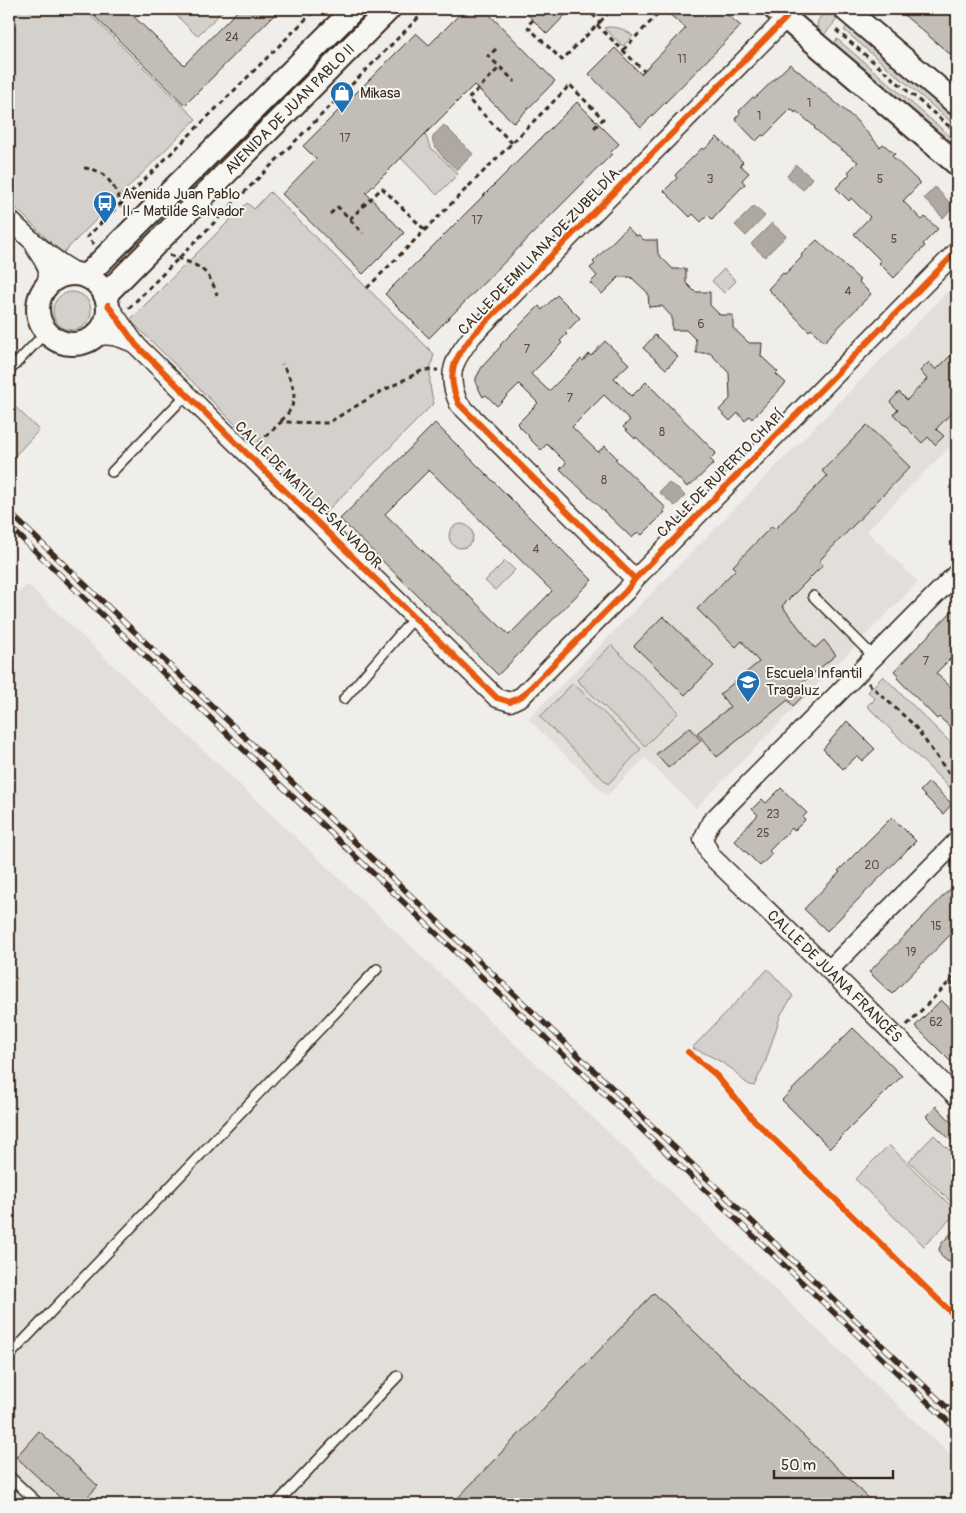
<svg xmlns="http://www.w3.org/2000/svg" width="966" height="1513" viewBox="0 0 966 1513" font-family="Pangolin,sans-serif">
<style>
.built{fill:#e2dfdb}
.green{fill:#d4d1cc;stroke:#887e75}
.water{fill:#afa8a1;stroke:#81766d}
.building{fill:#c2bdb7;stroke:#3b2a1e;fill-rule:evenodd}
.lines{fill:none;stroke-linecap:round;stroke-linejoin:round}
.service-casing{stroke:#3b2a1e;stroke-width:12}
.minor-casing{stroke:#3b2a1e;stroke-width:21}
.tertiary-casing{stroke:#3b2a1e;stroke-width:26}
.path{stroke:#3b2a1e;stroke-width:3;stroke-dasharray:5 4;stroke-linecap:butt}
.service{stroke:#f6f6f2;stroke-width:9}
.minor{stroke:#f6f6f2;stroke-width:18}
.tertiary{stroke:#f6f6f2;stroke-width:22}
.rail-casing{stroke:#3b2a1e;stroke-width:5.5}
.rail{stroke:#f6f6f2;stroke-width:4;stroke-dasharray:11;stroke-linecap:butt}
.cycleway-casing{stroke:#f6f6f2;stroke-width:9}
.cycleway{stroke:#e8590c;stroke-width:6}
.labels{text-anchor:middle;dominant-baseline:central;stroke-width:4;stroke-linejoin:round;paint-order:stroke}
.number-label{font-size:12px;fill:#5d4f44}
.poi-label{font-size:15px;fill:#3b2a1e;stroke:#f6f6f2;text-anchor:start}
.street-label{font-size:15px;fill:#3b2a1e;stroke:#f6f6f2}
</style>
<rect width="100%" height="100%" fill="#efeeea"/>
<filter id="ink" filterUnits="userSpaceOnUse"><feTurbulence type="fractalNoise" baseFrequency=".02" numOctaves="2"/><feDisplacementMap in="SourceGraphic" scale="10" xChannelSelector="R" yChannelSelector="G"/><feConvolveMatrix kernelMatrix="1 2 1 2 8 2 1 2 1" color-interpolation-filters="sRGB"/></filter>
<g filter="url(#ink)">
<path class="built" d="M957 282V439L867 531 918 582 696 808 645 758 607 796 528 719Z
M28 585 957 1461V1504H9V599Z"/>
<path class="green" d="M9 9H84L196 119 62 254 9 201Z
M182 9H219L222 12 197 36 176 15Z
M828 12H834L840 16 822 37C814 27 816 17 828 12Z
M850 24 957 116V127L844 30Z
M608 27C618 27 625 29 633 36L623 46 604 28Z
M837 39 957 142V153L832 46Z
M425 134 430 147 458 174 437 195 401 158Z
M270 192 434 354C429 373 428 384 434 403L325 513 130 320 247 203 254 209Z
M724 269 736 281 724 293 712 281Z
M53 311a19 19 0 1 1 38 0a19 19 0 1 1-38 0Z
M9 401 39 430 9 462Z
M449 536a12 12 0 1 1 24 0a12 12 0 1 1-24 0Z
M505 561 515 570 495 590 485 581Z
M611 645 679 712 645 746 577 680Z
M883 676 957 749V795L867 706 871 702 872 703 875 698 868 692Z
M573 683 641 749 608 784 540 717Z
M768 969 793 996 781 1014 765 1063 754 1086C745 1085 739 1075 732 1069 720 1061 706 1053 692 1048Z
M934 1135 957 1158V1208L909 1161Z
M889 1145 957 1212 924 1246 855 1179Z"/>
<path class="water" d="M444 125 473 154 457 170C451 164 429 146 433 137 435 133 441 128 444 125Z
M796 165 812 178 803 190 787 176Z
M935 187 954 207 943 218 924 198Z
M754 206 765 216 746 236 735 225Z
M772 223 786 236 765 257 751 244Z
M668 483 678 488 685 496 675 506 659 492Z"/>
<path class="building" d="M87 9H126L184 65 239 9H280L185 105Z
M465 9H484L555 81 514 123 474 85 366 193 404 233 363 274 282 194 316 159 303 146 416 33 429 45Z
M522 9H571L547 34Z
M663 9H720L741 26 641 127 589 74 615 48 641 74 686 28Z
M897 9H948L957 16V60Z
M790 64 855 119 880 147 883 144 895 154 892 156 920 183 903 201 922 220 925 217 938 229 923 244 925 246 894 278 879 263 881 261 854 234 870 217 851 198 849 201 836 188 850 174 848 172 858 162 833 143 832 144 814 128 815 127 796 111 795 113 791 109 764 136 762 135 756 141 735 119 740 113 739 111 753 97 755 98Z
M577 102 619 144 610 153 612 154 429 338 385 294Z
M717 137 743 162 740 165 749 173 742 180 745 184 720 210 712 219 708 215 701 222 693 214 690 217 664 191 677 178 675 175 702 148 704 150Z
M627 227 636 236 639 235 644 240H657L658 254 673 269H686V283L695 292H710V305L720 315H733V328L749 343H762L761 356 778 372 776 374 786 383 752 419 749 416 745 421 738 413 730 421 719 410 730 399 729 373 710 353H696V340L686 330H672V317L662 306 649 307 648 293 631 277H619L602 294 590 283 597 276 590 268 595 264 593 262Z
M817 240 860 280 858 281 871 294 824 342 811 329 809 331 768 289 783 273 785 274 802 257 801 255Z
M557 295 580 318 565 333 567 334 560 341 562 343 531 374 549 391 581 359 583 361 589 354 591 356 605 341 629 364 614 378 632 396 646 382 716 453 710 459 714 463 690 486 689 484 687 487 636 437 635 439 623 427 630 420 604 395 572 427 598 452 605 446 617 458 615 459 666 508 663 511 665 512 642 535 638 532 632 538 560 469 566 463 547 444 541 450 528 437 529 436 517 424 538 403 519 384 497 406 486 395 483 397 476 384V378L482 367 501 346 500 345 539 306 542 310Z
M655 335 678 357 666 369 643 348Z
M957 349V407L936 429 944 436 935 445 928 437 922 443 893 414 898 410 890 402 899 392 907 400 927 379 920 371 929 362 936 370Z
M435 423 592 580 498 675 340 519ZM429 470 552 591 509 635 385 514Z
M867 425 910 467 819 561 823 565 782 606 815 648 824 640 836 655 798 686 805 694 793 706 788 700 717 757 697 733 730 707 720 694 759 662 742 641 736 647 697 609 736 569 733 566 772 526 775 529 827 476 822 471Z
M957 606V652L936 673 957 693V733L939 717 937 719 897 678 899 676 894 671Z
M663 616 714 666 685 695 634 646Z
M847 721 875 749 862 761 857 756 843 769 823 749Z
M690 727 701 741 668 768 656 754Z
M929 782 952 804 943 814 920 791Z
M781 788 807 813 803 817 805 820 794 831 792 828 769 851 772 854 760 866 734 840 758 815 752 809 762 799 766 803Z
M892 817 916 841 827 931 804 909 840 872 838 871Z
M957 882V928L892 994 869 972Z
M941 1000 957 1015V1068L915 1026Z
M853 1028 902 1076 830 1148 782 1100Z
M936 1106 957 1128V1146L926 1116Z
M957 1227V1265L947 1261 941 1256 939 1249 942 1243Z
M654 1293 875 1504H452Z
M39 1431 98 1486 81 1504H67L16 1457Z"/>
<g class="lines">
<g class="service-casing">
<path id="service" d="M9 371 46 332
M112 472 187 394
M813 596 874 657
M344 699 414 618
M9 1356 377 969
M9 1476 39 1504
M276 1504 398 1376"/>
</g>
<g class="minor-casing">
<g id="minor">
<path d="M9 219C30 240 53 261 79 274"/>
<path d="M36 249C48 268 52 269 43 291"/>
<path d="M108 305 136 345 497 698 510 702 522 696 626 591 635 579 957 251"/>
<path d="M93 337C112 333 119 337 136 344"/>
<path id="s1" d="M957 573 711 822 703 839 711 856 829 970 957 1097"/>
<path d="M635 579 459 404C445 373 454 360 473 335L786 18"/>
<path d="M829 970 957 841"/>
</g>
</g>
<g class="tertiary-casing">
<g id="tertiary">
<path d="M775 9 957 164"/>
<path d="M845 9 957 104"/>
<circle cx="73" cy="309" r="35"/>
<path d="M86 276 354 9"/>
<path id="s2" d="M105 295 389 9"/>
</g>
</g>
<path class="path" d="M533 20 527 26 562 60 600 22 587 9
M600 22 612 9
M597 25 644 71
M836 30 957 133
M496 49 488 56 500 67
M623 50 663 9
M9 104 12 105
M512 143 468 99 500 67 515 82
M84 168C110 170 116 191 125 212
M330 214 338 207 350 219 382 188 425 230
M350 220 363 233
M94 244 87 237 316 9
M169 255C196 265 208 266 217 295
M367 288 570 85 603 119 594 128
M129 308 427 9
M281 421C301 402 295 386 282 364
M259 443 281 422 328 423 371 397 423 370H438
M868 683 914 725 957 785
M950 981 957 988
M907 1025 957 974"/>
<use href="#service" class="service"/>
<use href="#minor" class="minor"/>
<use href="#tertiary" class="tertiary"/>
<g class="rail-casing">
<path id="rail" d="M9 512 957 1417
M9 526 957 1430"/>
</g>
<use href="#rail" class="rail"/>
<g class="cycleway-casing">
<path id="cycleway" d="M108 305 136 345 497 698 510 702 522 696 626 591 635 579 957 251
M635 579 459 404C445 373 454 360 473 335L786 18
M688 1052 716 1075 751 1117 957 1318"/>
</g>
<use href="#cycleway" class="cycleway"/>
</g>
</g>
<defs>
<g id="shop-pin" transform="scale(1.25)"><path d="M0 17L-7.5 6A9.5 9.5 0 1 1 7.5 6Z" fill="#1f6fb2" stroke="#f6f6f2"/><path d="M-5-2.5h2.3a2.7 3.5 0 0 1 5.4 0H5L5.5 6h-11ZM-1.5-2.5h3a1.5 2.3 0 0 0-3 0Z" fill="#fff"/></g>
<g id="bus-pin" transform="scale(1.25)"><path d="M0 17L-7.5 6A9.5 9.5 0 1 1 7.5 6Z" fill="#1f6fb2" stroke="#f6f6f2"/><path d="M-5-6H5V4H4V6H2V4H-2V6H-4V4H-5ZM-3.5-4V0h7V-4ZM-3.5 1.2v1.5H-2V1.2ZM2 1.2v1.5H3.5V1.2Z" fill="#fff"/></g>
<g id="school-pin" transform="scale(1.25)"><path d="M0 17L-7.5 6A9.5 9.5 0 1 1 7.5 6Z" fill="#1f6fb2" stroke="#f6f6f2"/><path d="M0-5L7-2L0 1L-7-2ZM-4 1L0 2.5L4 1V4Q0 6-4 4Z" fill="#fff"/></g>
</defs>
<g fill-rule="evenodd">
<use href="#shop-pin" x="342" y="93"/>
<use href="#bus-pin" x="105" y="203"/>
<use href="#school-pin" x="748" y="682"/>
</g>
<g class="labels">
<g class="number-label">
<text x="232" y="37">24</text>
<text x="682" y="59">11</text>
<text x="809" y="103">1</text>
<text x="759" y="116">1</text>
<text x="345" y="138">17</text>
<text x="710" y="179">3</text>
<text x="880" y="179">5</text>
<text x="477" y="220">17</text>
<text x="894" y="239">5</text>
<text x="848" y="291">4</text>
<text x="701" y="324">6</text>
<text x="527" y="349">7</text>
<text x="570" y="398">7</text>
<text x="662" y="432">8</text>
<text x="604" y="480">8</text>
<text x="536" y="549">4</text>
<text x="926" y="661">7</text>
<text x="773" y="814">23</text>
<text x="763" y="833">25</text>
<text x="872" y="865">20</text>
<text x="936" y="926">15</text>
<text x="911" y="952">19</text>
<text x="936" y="1022">62</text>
</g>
<g class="poi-label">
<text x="360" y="93">Mikasa</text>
<text x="122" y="194">Avenida Juan Pablo<tspan x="122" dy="17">II - Matilde Salvador</tspan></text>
<text x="766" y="673">Escuela Infantil<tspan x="766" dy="17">Tragaluz</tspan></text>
</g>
<g class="street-label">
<text stroke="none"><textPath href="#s2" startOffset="262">AVENIDA DE JUAN PABLO II</textPath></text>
<text transform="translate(539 252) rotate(-46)">CALLE DE EMILIANA DE ZUBELDÍA</text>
<text transform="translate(721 474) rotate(-45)">CALLE DE RUPERTO CHAPÍ</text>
<text transform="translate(308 495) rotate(45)">CALLE DE MATILDE SALVADOR</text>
<text stroke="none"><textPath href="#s1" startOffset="560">CALLE DE JUANA FRANCÉS</textPath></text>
</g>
</g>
<rect width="966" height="1513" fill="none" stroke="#f6f6f2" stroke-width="30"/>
<rect x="15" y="15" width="936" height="1483" fill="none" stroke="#3b2a1e" stroke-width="2" filter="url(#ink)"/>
<path d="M774 1470v8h119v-8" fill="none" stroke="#3b2a1e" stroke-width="2.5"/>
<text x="781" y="1470" font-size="15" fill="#3b2a1e" stroke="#f6f6f2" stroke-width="4" paint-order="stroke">50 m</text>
</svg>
